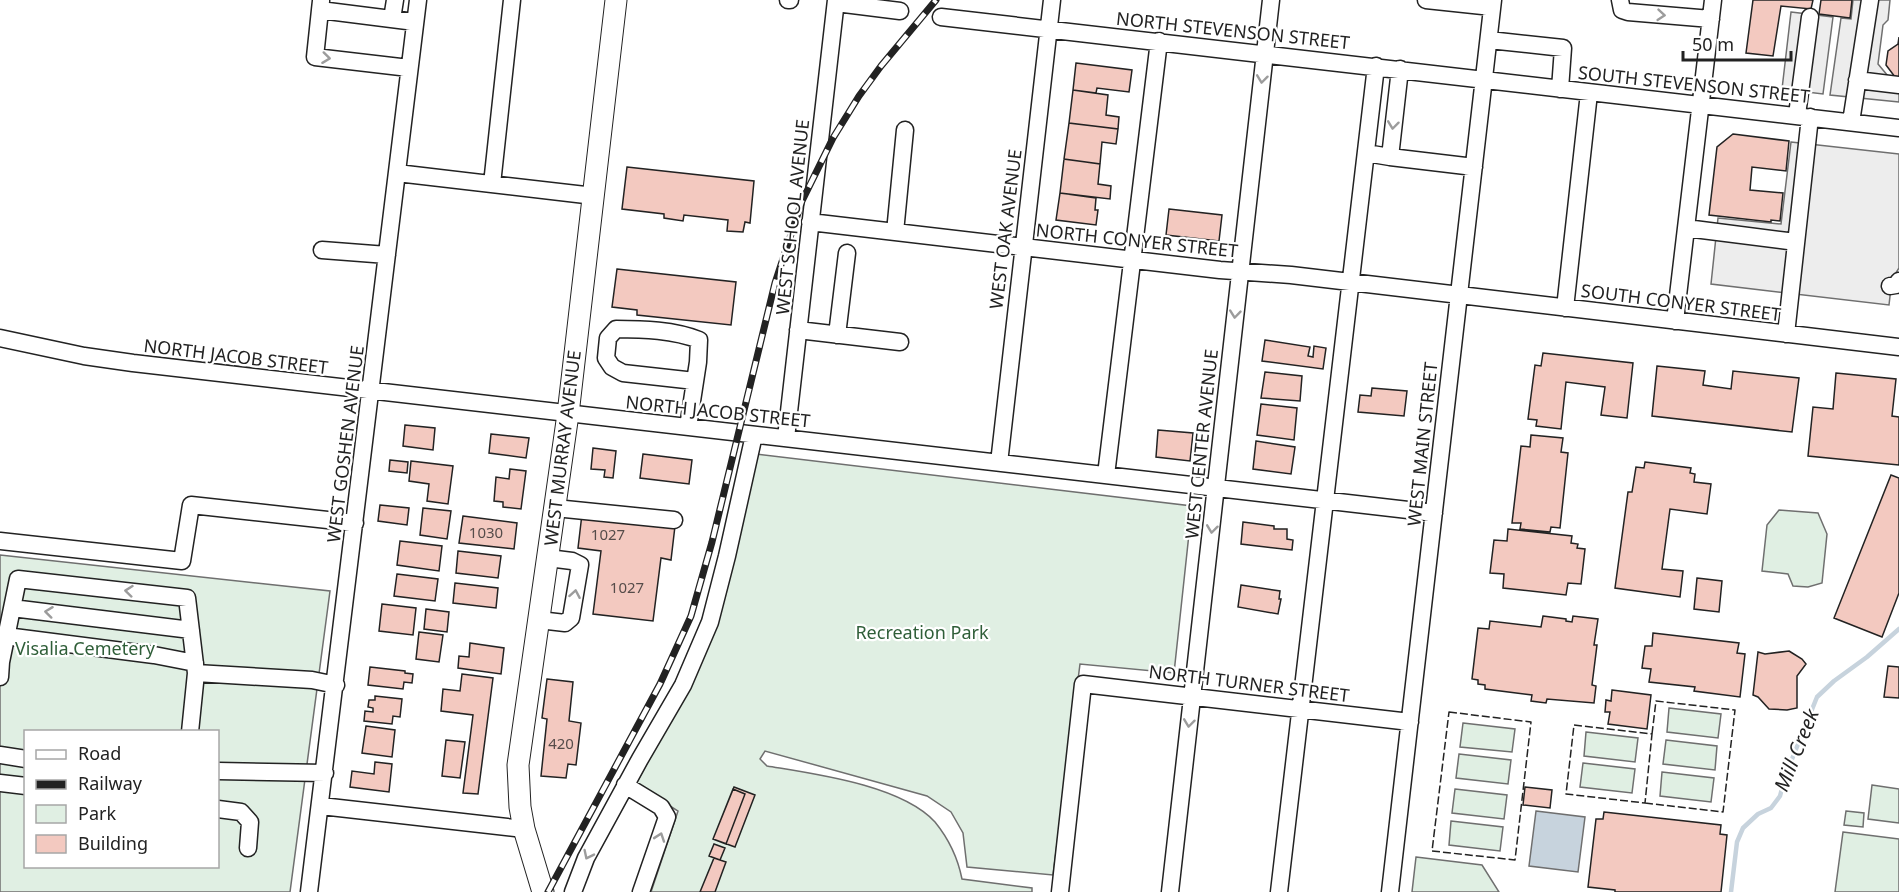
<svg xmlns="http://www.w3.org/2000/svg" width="1899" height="892" viewBox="0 0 1899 892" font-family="'Noto Sans',sans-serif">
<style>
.green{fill:#e0efe3;stroke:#6f6f6f;stroke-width:1.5;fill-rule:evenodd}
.parking{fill:#ededed;stroke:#6f6f6f;stroke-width:1.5}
.water{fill:#c7d3dd;stroke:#6f6f6f;stroke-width:1.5}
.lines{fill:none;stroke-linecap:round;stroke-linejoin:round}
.stream{stroke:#c7d3dd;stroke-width:4.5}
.building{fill:#f3c9c0;stroke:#222;stroke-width:1.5}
.minor-casing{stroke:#222;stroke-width:19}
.major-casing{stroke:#222;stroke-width:23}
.minor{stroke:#fff;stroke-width:16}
.major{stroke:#fff;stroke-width:21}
.rail-casing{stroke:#222;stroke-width:7}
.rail{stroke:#fff;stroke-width:4.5;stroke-dasharray:14;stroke-linecap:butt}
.fence{stroke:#222;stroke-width:1.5;stroke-dasharray:8 3;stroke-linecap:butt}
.oneway{stroke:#9c9c9c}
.labels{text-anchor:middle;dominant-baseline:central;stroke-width:4.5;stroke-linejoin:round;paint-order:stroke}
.number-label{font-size:15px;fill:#564c4a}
.street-label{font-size:18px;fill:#222;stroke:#fff}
.park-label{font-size:18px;fill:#2f5e38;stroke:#fff}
.water-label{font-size:20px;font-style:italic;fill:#222;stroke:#fff}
</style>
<rect width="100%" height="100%" fill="#fff"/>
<path class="green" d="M748 453 1192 506 1174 673 1080 664 1053 875 967 867 963 833 951 812 927 796 765 751 760 759 767 766C815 774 901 785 935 822 948 838 958 859 962 879L1032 888V892H651L678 811 636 784 669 721 683 672 719 572Z
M1779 510 1818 513 1827 534 1822 583 1808 587 1793 586 1788 574 1762 571 1767 525Z
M0 555 330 591 290 892H0ZM26 732H218V866H26Z
M1669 708 1721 714 1718 738 1667 732Z
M1463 723 1515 729 1512 752 1460 747Z
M1586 732 1638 738 1635 762 1584 756Z
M1666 740 1717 746 1715 770 1663 764Z
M1459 754 1511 760 1508 784 1456 778Z
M1583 763 1635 769 1632 793 1580 787Z
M1662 772 1714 778 1711 802 1660 796Z
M1872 785 1899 789V823L1868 819Z
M1455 789 1507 795 1504 819 1452 813Z
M1846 811 1864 813 1863 827 1844 825Z
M1451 821 1503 827 1500 851 1449 845Z
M1843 832 1899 839V892H1835Z
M1416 857 1482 865 1499 892H1412Z"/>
<path class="parking" d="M1853 0H1890L1888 20 1883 25 1878 64 1888 76 1899 77V102L1830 95 1841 18 1851 19Z
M1791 12 1833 17 1823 94 1782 89Z
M1791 142 1899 154V268L1892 279 1889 305 1711 284 1718 218 1781 224Z"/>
<path class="water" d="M1536 811 1585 817 1578 872 1529 866Z"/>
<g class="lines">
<path class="stream" d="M1731 892 1737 842 1743 828 1758 814 1771 808 1780 796 1786 774 1817 697 1834 681 1867 657 1899 629"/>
</g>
<path class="building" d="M1753 0H1813L1811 9 1781 6 1773 56 1746 53Z
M1821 0H1852L1850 18 1819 14Z
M1899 37V77H1895L1886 65 1888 51 1898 44Z
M1076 63 1132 70 1129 92 1097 88 1096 93 1073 90Z
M1073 90 1108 95 1106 115 1119 117 1118 129 1069 123Z
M1069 123 1118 129 1116 144 1102 142 1100 164 1064 159Z
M1733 134 1789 141 1786 171 1752 167 1750 190 1783 193 1780 221 1771 220V222L1709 215 1717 147Z
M1064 159 1100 164 1098 184 1111 186 1110 199 1060 193Z
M627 167 754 181 750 223 745 222 743 232 727 231 728 220 684 215 683 221 664 218V214L622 209Z
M1060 193 1096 198 1095 210H1098L1096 225 1056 220Z
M1169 209 1222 215 1219 241 1166 235Z
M617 269 736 282 731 325 637 315V310L612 307Z
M1265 340 1310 347 1308 356 1313 357 1314 346 1326 348 1323 369 1262 361Z
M1543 353 1633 363 1627 418 1601 415 1605 387 1566 382 1561 429 1536 426 1537 420 1528 419 1535 365 1541 366Z
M1657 366 1705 371 1703 385 1731 389 1733 371 1799 378 1792 432 1652 416Z
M1265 372 1302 376 1300 401 1261 398Z
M1836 373 1896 379 1892 416 1899 417V465L1808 456 1813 407 1833 409Z
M1372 388 1407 391 1404 416 1358 412 1360 395 1371 396Z
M1261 404 1297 408 1294 440 1257 435Z
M405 425 435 428 433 450 403 446Z
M1158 430 1193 433 1190 461 1156 457Z
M491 434 529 438 526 458 489 453Z
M1531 435 1563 438 1561 452 1568 453 1560 528 1551 527 1550 532 1520 529 1521 523H1512L1521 446 1530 447Z
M1256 441 1295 447 1291 474 1253 469Z
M593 448 616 451 613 478 604 477 605 470 591 469Z
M643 454 692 460 689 484 640 478Z
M390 460 408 462 407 473 389 471Z
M411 461 453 466 448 504 427 501 429 484 409 481Z
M1645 462 1691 468 1690 473 1695 474 1694 482 1711 484 1707 514 1670 509 1662 569 1683 571 1680 597 1615 588 1628 492H1632L1636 467 1644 468Z
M510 469 526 471 521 509 503 507V502L494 501 496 477 509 479Z
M1891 475 1899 478V593L1882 637 1834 618Z
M380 505 409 508 407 525 378 521Z
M423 508 451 511 447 539 420 535Z
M582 514 675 526 671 560 661 558 653 621 593 614 601 551 578 548Z
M463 516 517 523 514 549 459 543Z
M1243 522 1274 526V529H1287V539L1293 540 1292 550 1241 544Z
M1508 529 1572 536 1571 543 1578 544 1577 548 1585 549 1581 584 1568 583 1566 595 1503 588 1504 574 1490 573 1494 540 1507 541Z
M400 541 442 546 439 571 397 565Z
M458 551 501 556 498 578 456 573Z
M397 574 438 579 435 601 394 596Z
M1697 578 1722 581 1719 612 1694 609Z
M455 583 498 588 496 608 453 603Z
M1241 585 1280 591 1279 599H1281L1278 614 1238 607Z
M382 604 416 608 413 635 379 631Z
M426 609 449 612 447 632 424 629Z
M1543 616 1566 619V621L1572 622 1573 616 1598 619 1594 645H1597L1592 685 1596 686 1594 703 1547 699 1546 703 1531 701 1532 695 1485 689V685L1478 684V680L1472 679 1478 628 1489 629 1490 621 1541 627Z
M419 632 443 635 439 662 416 659Z
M1653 633 1739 643 1737 653 1745 654 1740 697 1694 691 1695 687 1649 682 1651 669 1642 668 1645 646H1652Z
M470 643 504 648 501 674 458 668 459 656 469 657Z
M1789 651 1802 659 1806 664 1797 676V708L1787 710 1769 709 1758 697 1753 695 1758 652 1765 654Z
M1888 666 1899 667V698L1884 697Z
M370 667 405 671V673L413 674 412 683 404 682 403 689 368 685Z
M462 674 493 678 478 794 463 793 473 715 441 711 443 689 460 691Z
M547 679 573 682 569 721 581 723 576 765 568 764 566 778 541 776 547 719 542 718Z
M1612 690 1651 695 1647 729 1608 724 1610 712H1605L1606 700 1611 701Z
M375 696 402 699 400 717 393 716 392 724 364 721 365 711 373 712V708L368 707 369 700H375Z
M366 726 395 730 392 757 362 753Z
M446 740 465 742 460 778 442 776Z
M375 762 392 764 389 792 350 787 352 771 374 774Z
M734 787 755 795 735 847 713 839Z
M1525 787 1552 790 1550 808 1523 805Z
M733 789 745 794 726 844 713 839Z
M1604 812 1721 825 1720 834 1727 835 1721 892H1615V890L1588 887 1596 819H1603Z
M714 844 725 848 720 860 709 856Z
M714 858 726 862 715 892H700Z"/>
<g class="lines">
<g class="minor-casing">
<path id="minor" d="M788 0H790
M1426 0 1492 7
M1620 0 1622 10 1628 12 1711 19
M321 1 320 10 415 22
M836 3 900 11
M320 10 315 57 409 68
M941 17 1899 128
M392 19 395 0
M1489 40 1563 48 1560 89
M1857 80 1899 85
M1797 115 1810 17
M1851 122 1870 0
M1366 153 1390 157 1400 69
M1390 157 1474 167
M397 173 594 196
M492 184 512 0
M810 222 1220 270 1291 275 1899 347
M1686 228 1796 242
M895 232 905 130
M322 250 387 255
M1890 286 1896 285 1899 281
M1565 308 1589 93
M1675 321 1713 0
M798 330 900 342
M1786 334 1810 117
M837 335 847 253
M0 338 84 356 133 363 1434 513
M688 427 698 362 699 340C674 330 643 329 616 329L608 338 606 358 612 367 623 373 695 381
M786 438 836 0
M999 463 1052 0
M1106 475 1159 41
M555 508 674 520
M0 541 182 561 191 505 355 523
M12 608 191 630
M539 620 565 623 571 618 580 565 572 561 548 558
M6 636 154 655 195 663
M0 677 1 662 18 579 187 598 196 673
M190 732 196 673 312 680 336 685
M0 755 26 759
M218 771 325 773
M0 783 26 786
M625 785 661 807 667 817 641 892
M321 806 524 829
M218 809 241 812 250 822 248 848
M309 892 418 0
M573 892 586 858 640 759 683 685 710 622 727 556 754 435
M1060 892 1083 684 1410 722
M1170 892 1271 0
M1279 892 1376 66
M1390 892 1493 0"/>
</g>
<g class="major-casing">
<path id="major" d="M543 892 524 829 520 807 518 765 568 414 616 0"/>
</g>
<use href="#minor" class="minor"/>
<use href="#major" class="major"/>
<g class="rail-casing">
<path id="rail" d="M548 892 660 684 691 616 712 542 775 283 802 201 833 138 859 96 881 66 936 0"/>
</g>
<use href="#rail" class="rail"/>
<path class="fence" d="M1449 712 1531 722 1515 860 1432 851Z
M1574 725 1652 734 1645 803 1566 794Z
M1645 803 1723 812 1735 710 1656 701 1652 734"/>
</g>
<defs><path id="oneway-chevron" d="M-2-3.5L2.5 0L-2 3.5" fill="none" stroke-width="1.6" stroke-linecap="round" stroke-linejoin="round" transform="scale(1.5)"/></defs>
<g class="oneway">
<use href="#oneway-chevron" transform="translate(1661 15) rotate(5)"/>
<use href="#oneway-chevron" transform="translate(326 58) rotate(7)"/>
<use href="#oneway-chevron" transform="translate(1262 79) rotate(97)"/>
<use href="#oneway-chevron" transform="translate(1393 125) rotate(97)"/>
<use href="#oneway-chevron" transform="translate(1235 314) rotate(96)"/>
<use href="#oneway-chevron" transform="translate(1212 529) rotate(97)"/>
<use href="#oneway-chevron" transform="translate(129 591) rotate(-174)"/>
<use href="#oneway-chevron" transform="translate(575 594) rotate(-80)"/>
<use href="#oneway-chevron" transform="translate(49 612) rotate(-173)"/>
<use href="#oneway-chevron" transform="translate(1189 723) rotate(97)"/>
<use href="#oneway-chevron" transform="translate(660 837) rotate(-71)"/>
<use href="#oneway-chevron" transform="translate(588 855) rotate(116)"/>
</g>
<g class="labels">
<g class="number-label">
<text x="486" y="532">1030</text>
<text x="608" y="534">1027</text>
<text x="627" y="587">1027</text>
<text x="561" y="743">420</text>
</g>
<g class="street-label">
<text transform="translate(1233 30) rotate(6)">NORTH STEVENSON STREET</text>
<text transform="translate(1694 84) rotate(6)">SOUTH STEVENSON STREET</text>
<text transform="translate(792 217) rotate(-84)">WEST SCHOOL AVENUE</text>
<text transform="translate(1005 229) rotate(-83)">WEST OAK AVENUE</text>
<text transform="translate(1137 240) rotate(6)">NORTH CONYER STREET</text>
<text transform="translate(1681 302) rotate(7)">SOUTH CONYER STREET</text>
<text transform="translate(236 356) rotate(7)">NORTH JACOB STREET</text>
<text transform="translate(718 411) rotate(6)">NORTH JACOB STREET</text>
<text transform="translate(345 444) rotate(-83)">WEST GOSHEN AVENUE</text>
<text transform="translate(1201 444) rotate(-84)">WEST CENTER AVENUE</text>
<text transform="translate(1422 444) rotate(-84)">WEST MAIN STREET</text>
<text transform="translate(562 448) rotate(-83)">WEST MURRAY AVENUE</text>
<text transform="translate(1249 683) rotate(7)">NORTH TURNER STREET</text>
</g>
<g class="park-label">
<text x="922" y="632">Recreation Park</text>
<text x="85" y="648">Visalia Cemetery</text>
</g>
<g class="water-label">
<text transform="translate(1796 750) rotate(-68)">Mill Creek</text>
</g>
</g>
<rect x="24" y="730" width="195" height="138" fill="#ffffff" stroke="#a7a7a7" stroke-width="1.5"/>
<rect x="36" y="750" width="30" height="9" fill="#ffffff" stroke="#a7a7a7" stroke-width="1.5"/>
<text x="78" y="760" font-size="18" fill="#222222">Road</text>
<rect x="36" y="780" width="30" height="9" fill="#222222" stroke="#a7a7a7" stroke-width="1.5"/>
<text x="78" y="790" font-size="18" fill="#222222">Railway</text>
<rect x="36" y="805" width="30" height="18" fill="#e0efe3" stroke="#a7a7a7" stroke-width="1.5"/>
<text x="78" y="820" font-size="18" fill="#222222">Park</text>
<rect x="36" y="835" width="30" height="18" fill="#f3c9c0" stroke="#a7a7a7" stroke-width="1.5"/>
<text x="78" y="850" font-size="18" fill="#222222">Building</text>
<path d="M1683 51v9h108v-9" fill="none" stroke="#222222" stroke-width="3"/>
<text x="1692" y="51" font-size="18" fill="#222222" stroke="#ffffff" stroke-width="4.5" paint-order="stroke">50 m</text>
</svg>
